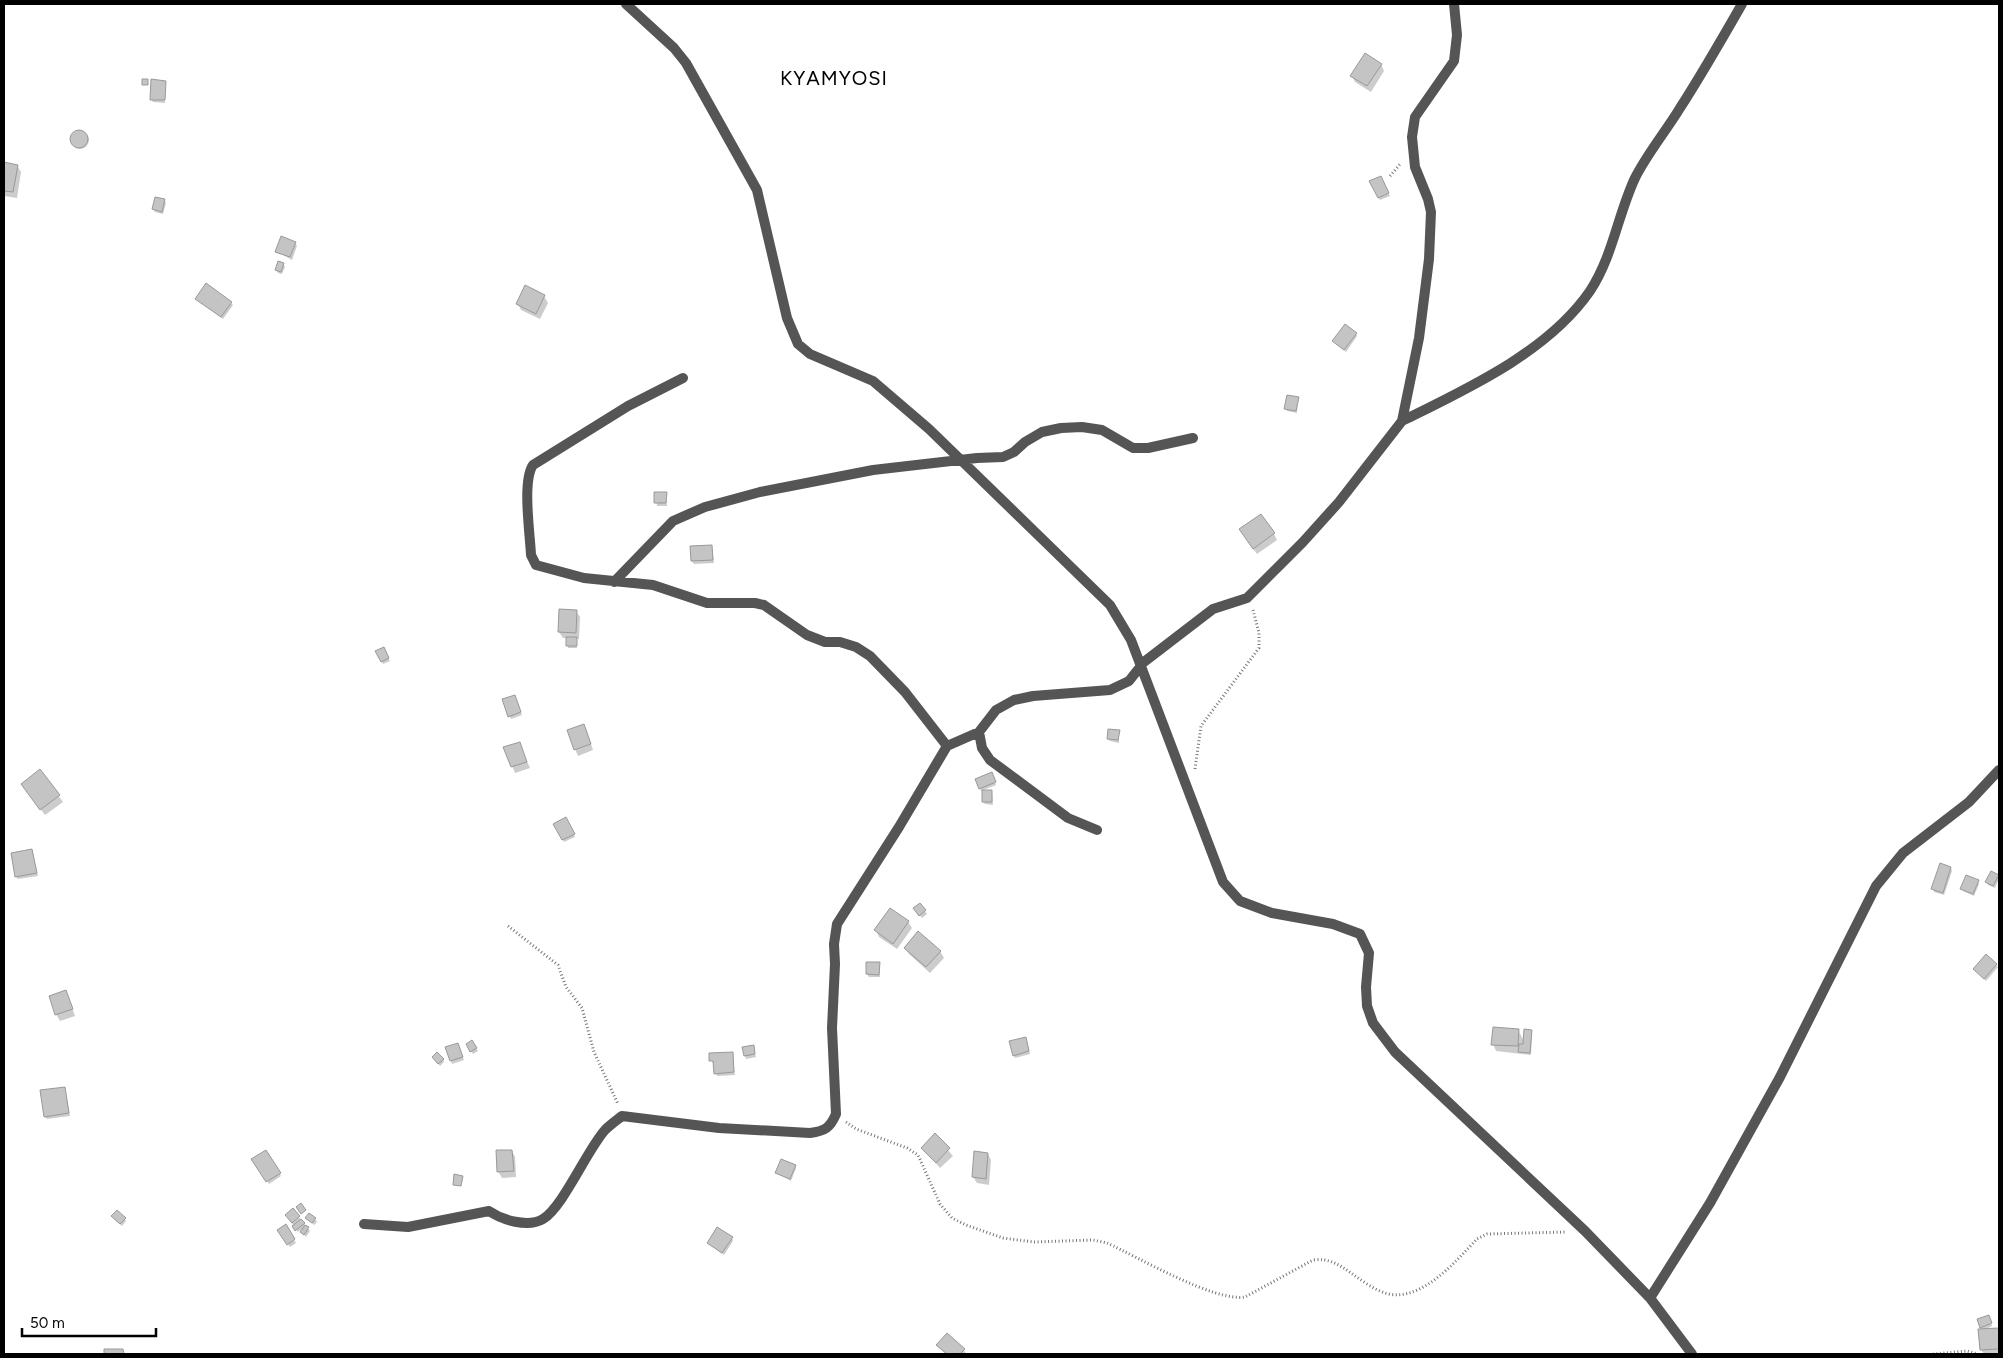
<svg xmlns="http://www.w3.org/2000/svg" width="2003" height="1358" viewBox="0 0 2003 1358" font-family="Figtree,sans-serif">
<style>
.shadow{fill:#0003}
.building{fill:#c4c4c4;stroke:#999}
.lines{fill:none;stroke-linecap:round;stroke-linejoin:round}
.path{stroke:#777;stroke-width:3;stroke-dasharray:1 2.5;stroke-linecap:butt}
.street{stroke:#555;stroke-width:10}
.labels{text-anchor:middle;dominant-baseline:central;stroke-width:5;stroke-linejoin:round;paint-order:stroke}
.quarter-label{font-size:20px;letter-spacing:1px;fill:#000;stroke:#fff}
</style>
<rect width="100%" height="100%" fill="#fff"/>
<path class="shadow" d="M1381 64 1384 71 1371 92 1355 82 1352 76Z
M165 82V103L153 102 151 99Z
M71 140a9 9 0 1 1 18 0a9 9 0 1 1-18 0Z
M4 164 17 166 21 172 17 198 4 196Z
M1380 177 1390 196 1380 200 1371 182Z
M164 200 166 203 163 214 155 212 153 209Z
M295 243 297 246 292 260 276 251Z
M283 264 285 267 282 274 278 273 276 270Z
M526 287 544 296 548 303 540 319 521 310 518 304Z
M199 301 231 303 233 305 223 319Z
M1356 334 1357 336 1346 352 1333 341Z
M1298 398 1297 413 1287 411 1286 409Z
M655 493 666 494 667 506H657Z
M1274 534 1277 540 1257 554 1244 536Z
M712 547 714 563 694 564 692 561Z
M576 611 580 617 579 639H576L577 648H568L567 638H563L559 632Z
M384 649 390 661 383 664 377 652Z
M516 699 522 715 511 719 510 716Z
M587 732 593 750 578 756 575 749Z
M1119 732V743L1110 741 1108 739Z
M519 743 530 768 515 773 505 748Z
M40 771 63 802 45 815 26 790Z
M993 777 996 785 981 791 980 788Z
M992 791 993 805 985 804 983 802Z
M566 819 575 837 564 842 555 824Z
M32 850 38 876 18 879 16 877Z
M1951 868 1952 871 1944 895 1934 892 1933 889Z
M1998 876 1999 879 1995 888 1988 885 1987 882Z
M1978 881 1979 884 1974 896 1963 891 1962 888Z
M920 904 927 914 922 918 916 911Z
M908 922 912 928 897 949 879 937 876 930Z
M905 948 940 951 944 958 930 973 909 954Z
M879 963 880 977H869L867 974Z
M1996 965 1998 967 1986 981 1974 969Z
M66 991 75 1016 60 1021 56 1014Z
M1518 1030 1524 1041 1531 1031 1532 1034 1531 1055 1496 1051 1493 1044Z
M1027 1041 1030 1054 1015 1058 1014 1055Z
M472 1042 478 1051 473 1054 467 1045Z
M459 1047 464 1060 452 1064 446 1048Z
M753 1047 756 1057 746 1059 743 1048Z
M732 1053 735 1075 717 1076 710 1054Z
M443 1059 444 1062 440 1066 435 1060Z
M65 1088 70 1116 47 1119 45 1117Z
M935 1135 953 1156 940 1168 922 1148Z
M512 1151 515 1157 516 1177 502 1178 498 1171Z
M265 1152 281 1176 269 1184 253 1159Z
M988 1154 991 1160 989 1185 977 1183 973 1177Z
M795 1166 796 1168 791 1181 777 1173Z
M293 1210 310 1231 306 1237 300 1230 298 1232 288 1218Z
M306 1218 315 1219 317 1222 314 1225Z
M114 1219H125L126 1221 122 1226Z
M285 1226 296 1243 290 1247 279 1230Z
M732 1238 733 1241 724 1255 708 1243Z
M1990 1319 1992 1326 1985 1330 1999 1329V1354H1984L1981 1350V1327Z
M938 1345 964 1350 966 1354H945Z"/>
<path class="building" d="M1365 53 1382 64 1367 86 1350 76Z
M142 79H148V85H142Z
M151 79 166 81 165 100H150Z
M70 139a9 9 0 1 1 18 0a9 9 0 1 1-18 0Z
M4 162 18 165 13 192 4 191Z
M1381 176 1389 193 1378 198 1369 181Z
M155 197 165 199 162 212 152 209Z
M281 236 296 242 290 257 275 252Z
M278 261 284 263 281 272 275 270Z
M206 283 232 302 221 317 195 299Z
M525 285 545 295 536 314 516 304Z
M1345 324 1357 333 1344 350 1332 341Z
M1287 395 1299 397 1296 411 1284 409Z
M654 492H667L666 503H654Z
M1261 514 1275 533 1253 549 1239 529Z
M712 545 713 560 691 561 690 546Z
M559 609 577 610 576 633 558 632Z
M566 637H577V646H566Z
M384 647 389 658 381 662 375 651Z
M515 695 521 712 508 717 502 699Z
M584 724 591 744 574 750 567 730Z
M1108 729 1120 730 1118 740 1107 739Z
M520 742 527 762 511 767 503 747Z
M40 769 60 795 40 810 21 784Z
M992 772 996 782 979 789 975 779Z
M982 790H992V802H982Z
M566 817 575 834 562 840 553 824Z
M32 849 37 873 15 877 11 853Z
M1940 863 1951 867 1943 893 1931 889Z
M1991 871 1999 875 1993 886 1985 882Z
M1966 875 1979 880 1973 894 1960 889Z
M920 903 926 910 919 916 913 908Z
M890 908 909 921 893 944 874 930Z
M918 931 941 951 926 967 904 948Z
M1986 954 1997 964 1984 979 1973 969Z
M866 962H880L879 975 866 974Z
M66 990 73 1009 55 1015 49 996Z
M1493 1027 1519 1029 1518 1046 1491 1045Z
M1524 1029 1532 1030 1530 1053 1518 1052 1519 1044H1523Z
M1026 1037 1029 1051 1013 1056 1009 1041Z
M472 1040 477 1048 470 1052 466 1044Z
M458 1043 463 1057 450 1061 445 1047Z
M754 1045 755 1054 744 1056 742 1047Z
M437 1052 444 1059 438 1064 432 1057Z
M733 1052 734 1072 714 1074 713 1061H709V1053Z
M65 1087 69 1113 44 1117 40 1090Z
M935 1133 950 1148 936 1163 921 1148Z
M266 1150 281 1173 266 1182 251 1159Z
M496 1150H512L514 1171 497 1172Z
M974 1151 988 1153 986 1179 972 1177Z
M781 1159 796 1165 790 1179 775 1173Z
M454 1174 463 1176 461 1186 453 1185Z
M301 1203 306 1210 301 1214 296 1207Z
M293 1208 300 1216 292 1223 285 1215Z
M117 1210 126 1218 120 1224 111 1216Z
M309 1213 316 1218 312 1223 305 1218Z
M301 1219 305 1223 295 1231 292 1226Z
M286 1224 295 1239 287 1245 277 1230Z
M305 1225 309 1227 304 1235 300 1232Z
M717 1227 733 1237 722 1253 707 1243Z
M1989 1315 1992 1323 1980 1328 1977 1319Z
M1999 1328V1349L1980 1350 1978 1329Z
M947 1333 965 1349 960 1354H947L936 1345Z
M104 1349H123L124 1354H104Z"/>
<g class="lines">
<path class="path" d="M1390 176 1401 163
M1195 769 1201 726 1259 648V633L1253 610
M508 926 558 965 566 987 582 1008 594 1052 618 1104
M846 1122 856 1129 907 1148 918 1155 940 1204 952 1218 966 1225 1003 1238 1034 1242 1093 1240 1107 1243C1138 1257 1214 1302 1245 1297L1313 1260C1329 1258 1338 1264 1351 1273 1361 1280 1373 1289 1385 1293 1420 1304 1455 1262 1477 1239L1487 1234 1567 1232
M1933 1354 1967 1351 1978 1354"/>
<path class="street" d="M626 4 674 48 686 63 757 190 787 318 798 344 810 354 873 381 929 429 1110 605 1131 640 1223 882 1240 901 1272 913 1333 924 1360 934 1369 953 1366 987 1367 1006 1373 1023 1395 1052 1585 1231 1650 1298 1692 1354
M683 378 628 406 533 465C522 481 530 533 531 555L536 565 584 578 653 585 707 603H755L764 605 807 635 825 642H840L856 647 870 656 905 692 947 746
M1402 421C1467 389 1548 352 1590 291 1613 256 1618 214 1635 178 1647 154 1666 131 1680 108 1702 74 1722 39 1742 4
M614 582 673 521 705 507 760 492 873 470 977 458 1003 457 1014 452 1025 442 1042 432 1061 428 1082 427 1102 430 1133 448H1148L1193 438
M1140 665 1213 609 1247 598 1303 542 1339 502 1402 421 1419 338 1429 259 1431 212 1428 199 1415 167 1412 137 1415 117 1454 61 1457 35 1454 4
M979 732 982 748 990 760 1068 818 1097 830
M364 1224 408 1227 489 1211C502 1220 528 1228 543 1219 563 1207 587 1150 605 1130 610 1125 617 1120 622 1116L719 1128 810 1133C825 1131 830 1128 836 1114L832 1028 835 964 834 944 837 924 899 827 947 746 979 732 996 710 1014 700 1033 696 1110 690 1129 681 1140 667
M1650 1298 1710 1203 1780 1077 1876 886 1903 853 1969 802 1999 770"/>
</g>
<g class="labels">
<g class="quarter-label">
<text x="834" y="78">KYAMYOSI</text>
</g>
</g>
<rect width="2003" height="1358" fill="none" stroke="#000000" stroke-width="10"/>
<path d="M22 1328v8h134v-8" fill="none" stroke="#000000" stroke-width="2.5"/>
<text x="30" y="1328" font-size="15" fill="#000000" stroke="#ffffff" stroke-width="4" paint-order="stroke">50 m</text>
</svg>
